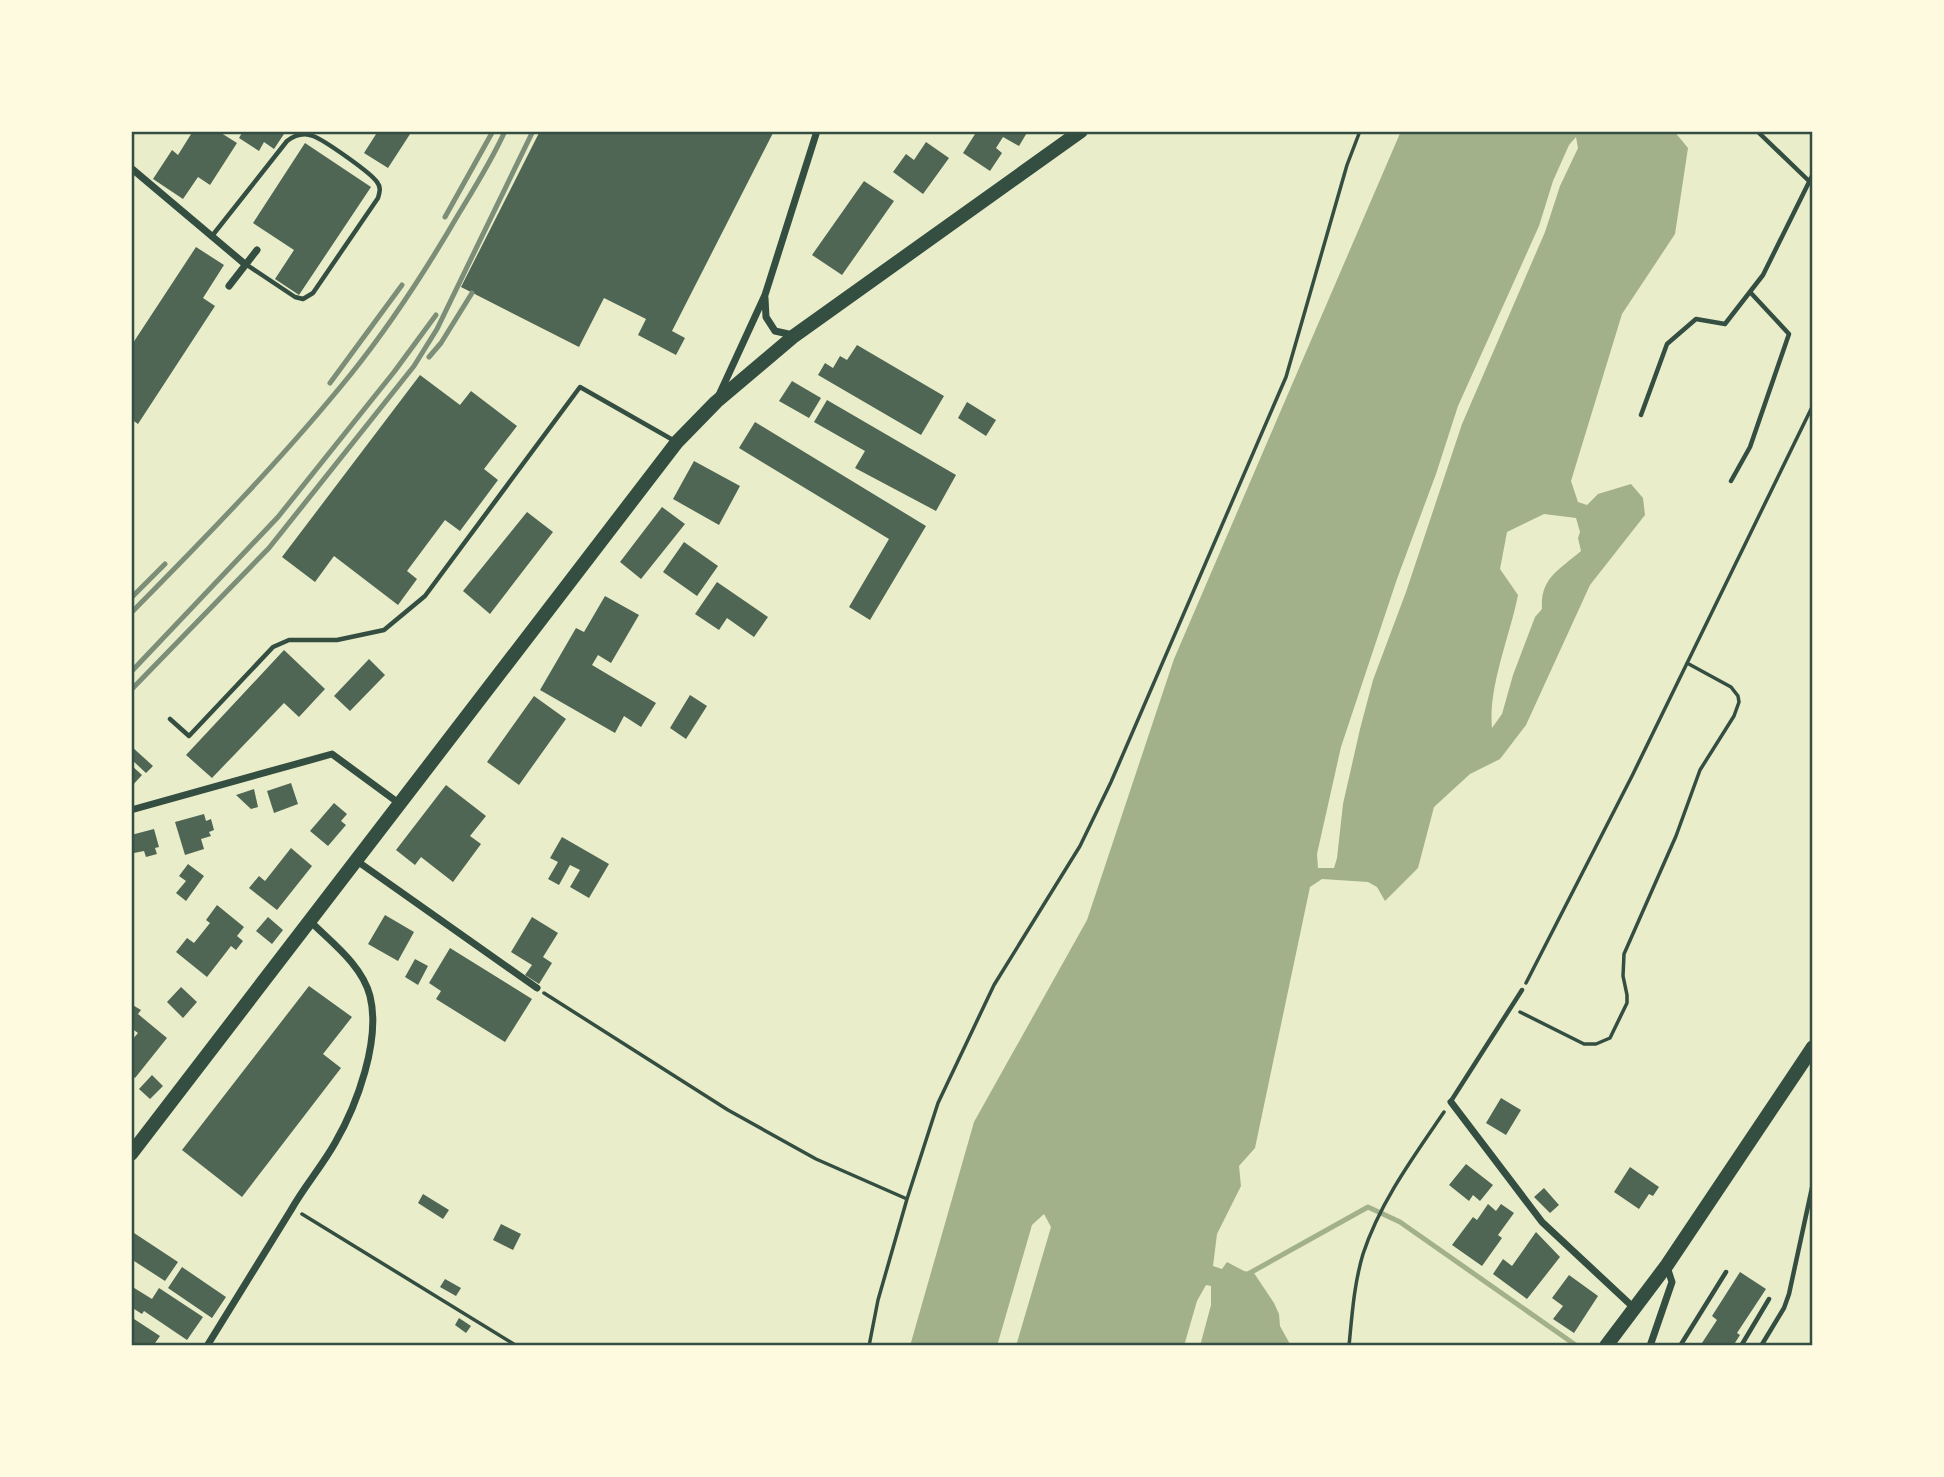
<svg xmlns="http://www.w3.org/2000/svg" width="1944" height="1477" viewBox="0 0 1944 1477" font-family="Raleway,sans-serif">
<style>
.water{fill:#a3b18a;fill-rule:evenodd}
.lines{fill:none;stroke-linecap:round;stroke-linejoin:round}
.stream{stroke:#a3b18a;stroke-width:5}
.building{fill:#4f6655}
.path{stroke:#344e41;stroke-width:3.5}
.service{stroke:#344e41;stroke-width:4.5}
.minor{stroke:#344e41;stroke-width:7}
.secondary{stroke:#344e41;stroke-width:14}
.rail{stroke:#7c8e77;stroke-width:5}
.neatline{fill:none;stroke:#344e41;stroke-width:2.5}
</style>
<rect width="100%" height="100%" fill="#e9edc9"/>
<path class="water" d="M1401 131H1674L1688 148 1675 234 1622 314 1571 481 1578 502 1587 505 1598 494 1631 484 1643 498 1645 515 1590 585 1526 725 1500 759 1470 774 1434 807 1418 868 1385 901 1377 887 1368 882 1322 879 1310 887 1255 1148 1239 1166 1241 1186 1217 1234 1213 1266 1222 1269 1227 1262 1244 1271 1254 1273 1274 1303 1279 1314 1280 1326 1291 1346H1200L1211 1305V1286L1206 1285 1197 1301 1184 1346H1016L1051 1227 1044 1214 1032 1225 997 1346H910L974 1122 1087 920 1174 659ZM1576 137 1578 148 1560 186 1545 232 1462 424 1406 592 1373 680 1360 729 1343 804 1337 858 1334 868H1318L1317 854 1341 747 1397 579 1436 474 1458 406 1539 226 1553 181 1569 145ZM1544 514 1576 518 1580 532 1578 538 1581 551C1559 570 1540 578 1542 609L1535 617 1513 675 1502 714 1492 728C1488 687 1510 636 1518 595L1500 569 1507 532Z"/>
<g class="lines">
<path class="stream" d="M1248 1274 1368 1207 1400 1222 1577 1346"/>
</g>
<path class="building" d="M193 131H218L237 143 210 185 198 177 183 199 153 179 172 150 178 155Z
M243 131H286L274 149 264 142 259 151 239 138Z
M378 131H412L388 168 364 153Z
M540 131H774L672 331 685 338 676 355 638 335 646 319 604 298 579 347 461 287Z
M977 131H1028L1019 146 1003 137 996 148 1002 153 990 171 963 153Z
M926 142 949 158 923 194 893 172 906 154 914 160Z
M305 143 371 187 299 295 275 279 294 250 253 223Z
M864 181 894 201 842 275 812 255Z
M196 247 224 265 203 298 215 306 138 424 131 419V346Z
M857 345 944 396 921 435 818 375 825 363 833 368 840 356 847 360Z
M420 375 460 405 471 391 517 426 484 469 498 480 460 531 445 520 407 571 417 579 398 605 334 556 315 582 282 557Z
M792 381 821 398 809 418 779 401Z
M827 400 956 475 936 511 855 468 865 451 814 422Z
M967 402 996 420 986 436 958 418Z
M755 422 926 526 870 620 849 607 889 539 739 448Z
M694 461 740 486 719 525 673 499Z
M662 507 685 524 641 579 620 562Z
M527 512 553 532 490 614 463 591Z
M684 542 718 566 697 596 663 572Z
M717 582 768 617 754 637 727 618 719 630 695 614Z
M605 596 639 615 611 663 598 655 592 665 656 703 641 727 624 716 615 733 540 690 576 628 584 632Z
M284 650 325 689 299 717 284 703 212 778 186 755Z
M369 659 385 675 350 711 334 696Z
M690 695 707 706 686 739 670 728Z
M534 696 566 719 519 785 487 762Z
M131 746 153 766 146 773 131 759Z
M131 765 142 775 131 787Z
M291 783 298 804 274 813 267 791Z
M446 785 486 816 470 836 481 844 453 882 421 857 415 865 396 850Z
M254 789 258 807 251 809 236 795Z
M334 803 347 814 341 821 346 825 328 846 310 831Z
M204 814 206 821 211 819 214 830 209 832 211 836 201 839 204 849 185 855 175 822Z
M154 829 159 847 155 848 157 854 146 857 144 851 134 853 131 835Z
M562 837 609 864 589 898 570 887 580 870 570 865 559 885 548 879 558 862 550 858Z
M291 848 312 866 277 910 249 888 259 876 265 881Z
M188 864 204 876 186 901 176 893 186 881 179 876Z
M217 905 244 927 237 936 243 941 236 950 231 946 207 977 176 952 187 938 194 943 210 923 206 920Z
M385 915 414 932 398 961 368 944Z
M268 917 283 930 272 944 256 931Z
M532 917 558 933 543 957 552 963 539 984 525 975 532 965 511 952Z
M450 948 532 999 505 1042 436 999 441 991 429 983Z
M415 959 428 966 418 985 405 977Z
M309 986 352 1017 323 1054 341 1068 242 1197 182 1150Z
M181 987 197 1002 183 1018 167 1002Z
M131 1004 141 1010 138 1014 167 1038 135 1078 131 1075V1041L138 1033 131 1028Z
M152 1075 163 1086 150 1099 139 1089Z
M1501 1098 1521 1110 1506 1135 1486 1123Z
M1466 1164 1493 1185 1480 1201 1473 1195 1469 1201 1449 1185Z
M1630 1167 1659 1187 1653 1196 1649 1194 1639 1209 1614 1192Z
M1544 1188 1559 1205 1550 1213 1534 1197Z
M423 1194 449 1210 443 1219 418 1203Z
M1488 1204 1496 1211 1501 1204 1514 1213 1498 1235 1502 1238 1482 1266 1452 1245 1473 1217 1477 1220Z
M501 1224 521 1234 513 1250 493 1240Z
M131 1231 178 1262 165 1281 131 1259Z
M1536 1232 1560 1257 1527 1299 1493 1274 1503 1259 1512 1266Z
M182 1267 226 1297 212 1318 168 1288Z
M1740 1272 1766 1289 1737 1333 1740 1335 1733 1346H1700L1717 1320 1712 1316Z
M1569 1275 1598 1296 1574 1333 1553 1319 1563 1306 1552 1298Z
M445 1279 461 1288 456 1296 440 1287Z
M131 1286 152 1299 159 1288 203 1317 187 1340 144 1311 142 1314 131 1307Z
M131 1317 160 1336 153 1346H131Z
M459 1318 471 1326 466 1333 455 1325Z"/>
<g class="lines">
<path class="path" d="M1526 983 1632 776 1813 405
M544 993 728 1110 816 1159 907 1199
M1520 1012 1584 1044H1596L1610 1038 1627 1003V995L1623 976 1624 954 1676 836 1700 770 1734 716 1739 702 1738 696 1731 687 1687 663
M302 1214 517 1346
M869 1346 878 1300 907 1199 938 1103 994 985 1080 846 1111 782 1286 377 1347 165 1360 131
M1349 1346C1352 1315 1354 1284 1363 1254 1380 1202 1414 1156 1444 1112"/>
<path class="service" d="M1757 131 1809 181
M212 236 287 141C295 135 303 132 313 136 324 140 370 172 377 182 381 187 380 191 378 198L313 293 303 299 295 297 247 265
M1641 415 1667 344 1696 319 1725 324 1763 275 1813 174
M1731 481 1750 447 1789 334 1750 292
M170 719 189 736 273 647 289 640H337L384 630 425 596 580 387 673 440
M1451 1101 1522 990
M1680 1346 1726 1272
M1741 1346 1769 1299
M1761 1346 1784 1308 1789 1294 1813 1183"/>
<path class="minor" d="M131 168 246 265
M229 286 257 250
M765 298 766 317 775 331 793 335
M719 395 765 295 817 131
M131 810 332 754 400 804
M357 861 537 988
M1451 1102 1542 1222 1633 1307
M207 1346C235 1300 263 1255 291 1210 304 1187 322 1166 335 1143 357 1105 381 1040 370 996 362 965 332 943 311 922
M1650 1346 1672 1282 1667 1267"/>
<path class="secondary" d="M131 1154 677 442 716 402 794 336 1081 131
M1606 1346 1667 1265 1813 1047"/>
<path class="rail" d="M445 217 493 131
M429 357 441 343 472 293
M330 383 402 285
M131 598 165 564
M131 613C207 536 283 458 351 374 391 324 426 270 458 215 475 187 492 160 505 131
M131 672 278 517 394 372 436 315
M131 690 269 548 414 366 437 329 533 131"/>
</g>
<rect width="1944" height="1477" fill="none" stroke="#fefae0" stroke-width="266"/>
<rect x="133" y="133" width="1678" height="1211" class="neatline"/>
</svg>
